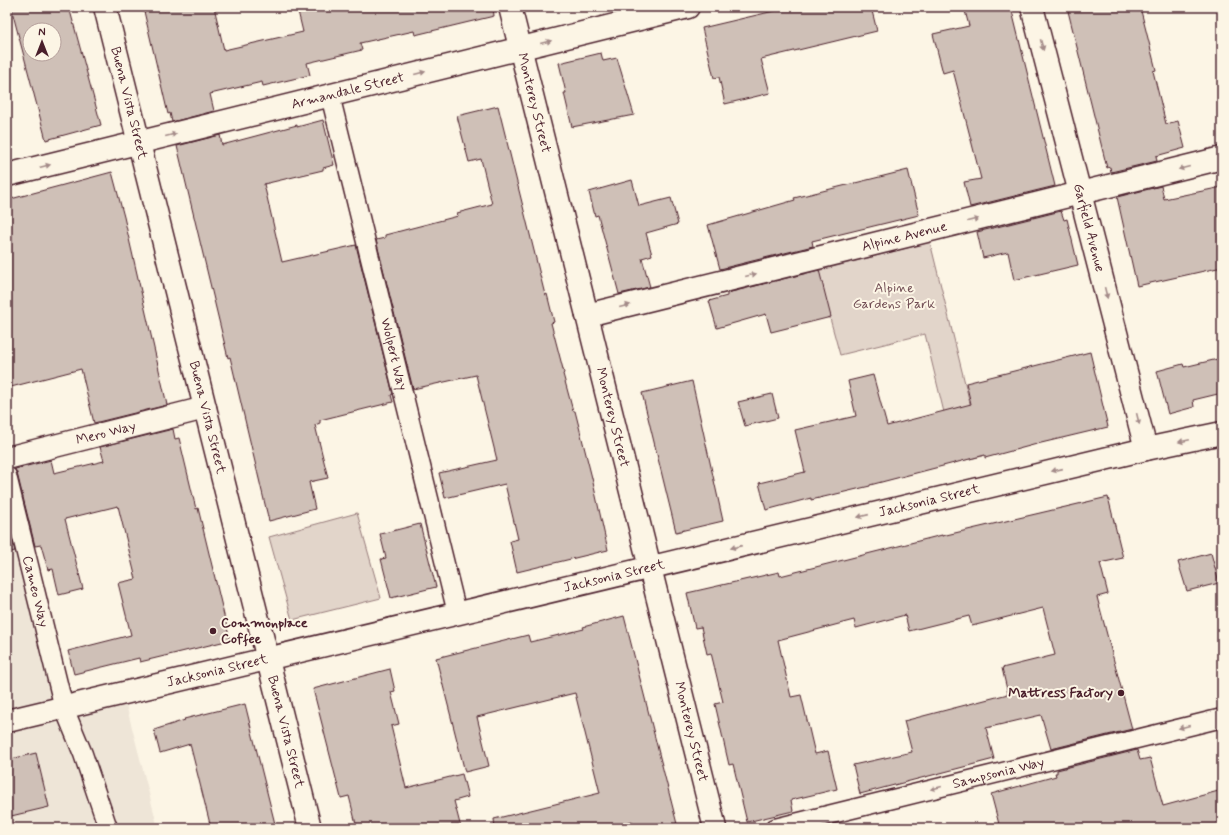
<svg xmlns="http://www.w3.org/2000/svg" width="1229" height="835" viewBox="0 0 1229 835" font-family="Mynerve,sans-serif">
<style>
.built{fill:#eee5d7}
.green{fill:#e2d5ca;stroke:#967a7a}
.building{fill:#cfc0b7;stroke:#4a1f2b;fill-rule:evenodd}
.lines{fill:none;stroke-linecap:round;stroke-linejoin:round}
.lane-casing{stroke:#4a1f2b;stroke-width:21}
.street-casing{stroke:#4a1f2b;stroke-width:25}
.lane{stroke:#fcf5e5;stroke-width:18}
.street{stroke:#fcf5e5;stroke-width:22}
.oneway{fill:#a38a88}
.poi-dot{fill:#4a1f2b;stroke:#fcf5e5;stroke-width:1.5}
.labels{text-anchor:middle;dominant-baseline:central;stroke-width:4;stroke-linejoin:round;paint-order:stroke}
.street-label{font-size:14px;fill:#4a1f2b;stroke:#fcf5e5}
.park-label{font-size:14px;fill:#704c53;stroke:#fcf5e5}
.poi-label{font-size:14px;font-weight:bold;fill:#4a1f2b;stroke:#fcf5e5;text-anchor:start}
</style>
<rect width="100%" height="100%" fill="#fcf5e5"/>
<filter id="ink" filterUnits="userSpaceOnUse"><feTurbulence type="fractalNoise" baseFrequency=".025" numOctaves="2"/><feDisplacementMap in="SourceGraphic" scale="8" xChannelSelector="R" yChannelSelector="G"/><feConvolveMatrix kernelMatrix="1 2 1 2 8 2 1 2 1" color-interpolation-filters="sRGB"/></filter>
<g filter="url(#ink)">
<path class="built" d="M7 476 64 707 123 693 158 828H7Z"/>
<path class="green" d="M930 242 983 456 956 462 925 334 840 355 817 271Z
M357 513 381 598 292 620 269 537Z"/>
<path class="building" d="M11 7H69L101 125 46 140ZM30 30H54V54H30Z
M143 7H214L224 50 303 32 297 7H493L494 16 415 35 414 31 360 43 362 50 307 63 310 75 263 86 262 82 210 94 214 111 172 122 170 113 168 114Z
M791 7H871L877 31 761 59 770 93 725 104 719 77 714 78 702 28Z
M964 7H1011L1055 186 970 207 964 182 981 179 953 70 943 73 933 34 969 26Z
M1067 7H1140L1156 70 1153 71 1166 124 1178 121 1185 148 1156 156 1157 161 1111 172 1110 167 1107 168Z
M601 53 603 61 617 58 634 115 572 127 564 93H566L559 63Z
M498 106 545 295 547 294 554 322 551 323 564 373 563 374 573 411H575L592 478 608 550 517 572 510 541 518 539 505 484 445 498 439 473 497 460 476 375 413 389 376 240 385 238V235L458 216 457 213 492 204 481 159 469 162 457 116Z
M323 120 334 165 323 168V170L264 184 282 262 356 245 393 394 391 395 393 402 320 420V423L315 425 328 478 309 482 315 509 269 521 230 357 228 358 177 146 220 135 222 145 297 125V127Z
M908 170 919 215 812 241 813 246 720 269 708 225 795 200 794 198Z
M112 172 124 217 167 405 94 423 81 369 7 388V200Z
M632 180 639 206 671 198 678 224 646 233 652 255 642 258 650 287 619 294 598 215 595 216 589 192Z
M1161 186 1164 199 1222 187V267L1137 286 1117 197Z
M1061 211 1064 220 1067 219 1078 265 1014 280 1008 252 983 258 977 232Z
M819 270 831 317 771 332 766 314 717 328 709 301 727 296V293Z
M1090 352 1108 427 1037 444 985 458V455L870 485V486L811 500V498L766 510 759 483 805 472 795 430 856 416 848 381 873 375 887 426 971 404 966 383Z
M1222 358V393L1193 400 1194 407 1168 414 1157 371 1183 364 1184 367Z
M692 381 723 521 676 532 642 393Z
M772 394 778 418 745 426 738 402Z
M173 429 175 439 179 438 196 509 198 508 230 640 140 662 139 658 74 674 68 651 131 635 118 583 136 579 118 506 65 519 83 589 59 595 53 569 48 570 41 545 35 546 17 473 15 469 51 460 54 473 104 461 100 447Z
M1108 497 1123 558 1100 563 1108 594 1097 597 1132 729 1051 749 1041 715 986 728 994 759 860 794 853 765 912 752 904 721 1008 694 1002 668 1055 655 1043 608 972 626 969 616 909 631 905 615 856 628 854 620 778 640 791 697 801 695 815 754 828 751 837 789 791 800 793 811 747 822 733 764 729 765 715 704 723 702 711 653 707 654 701 627 695 628 687 593 779 572 780 576 942 535V536Z
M7 520 15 551 7 553Z
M420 524 436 587 391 598 381 559 386 558 380 534Z
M1211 553 1219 583 1187 591 1178 562Z
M624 616 678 828H634L632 821 607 828H495L494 819 600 793 575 693 477 717 489 766 465 772 436 658 528 635 530 642 584 629 583 627Z
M390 669 395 691 391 692 399 724 391 726 406 788 462 774 468 797 454 801 461 828H357L349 796 341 798 313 689Z
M245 704 276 828H211L190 744 160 753 154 730 185 720 184 719Z
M1137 750 1140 760 1150 758 1163 806 1222 790V828H1000L991 794 1056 776 1055 773H1057V770Z
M36 753 49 807 7 817V760Z"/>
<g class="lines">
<g class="lane-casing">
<g id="lane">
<path id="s1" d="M330 95 457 613"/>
<path id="s2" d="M7 476 64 708 83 754 108 828"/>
<path id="s3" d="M775 828 1222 718"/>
</g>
</g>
<g class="street-casing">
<g id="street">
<path id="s4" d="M105 7 310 828"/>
<path id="s5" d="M510 7 715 828"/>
<path id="s6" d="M1032 7 1146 449"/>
<path id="s7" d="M7 175 688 7"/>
<path id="s8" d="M587 315 1222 158"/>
<path id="s9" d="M7 458 205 408"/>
<path id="s10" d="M7 721 1146 449 1222 433"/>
</g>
</g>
<use href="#lane" class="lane"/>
<use href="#street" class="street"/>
</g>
<defs><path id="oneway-solid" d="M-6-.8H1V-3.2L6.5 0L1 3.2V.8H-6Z"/></defs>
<g class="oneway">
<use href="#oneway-solid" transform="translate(546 42) rotate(-14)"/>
<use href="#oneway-solid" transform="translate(1042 45) rotate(75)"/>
<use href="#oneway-solid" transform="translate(420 73) rotate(-14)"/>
<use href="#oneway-solid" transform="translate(171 135) rotate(-14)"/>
<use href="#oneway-solid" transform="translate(45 166) rotate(-14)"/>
<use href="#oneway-solid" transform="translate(1184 168) rotate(166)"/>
<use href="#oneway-solid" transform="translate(973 220) rotate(-14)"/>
<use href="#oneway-solid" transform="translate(751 275) rotate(-14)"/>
<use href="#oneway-solid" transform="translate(1106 293) rotate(76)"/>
<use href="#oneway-solid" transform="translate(625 306) rotate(-14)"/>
<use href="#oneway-solid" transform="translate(1138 419) rotate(76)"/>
<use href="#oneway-solid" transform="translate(1184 441) rotate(168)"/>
<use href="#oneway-solid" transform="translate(1057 470) rotate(167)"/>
<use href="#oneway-solid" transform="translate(863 516) rotate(167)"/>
<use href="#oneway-solid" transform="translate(736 547) rotate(167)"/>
<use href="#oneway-solid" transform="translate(1184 727) rotate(166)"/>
<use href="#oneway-solid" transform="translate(936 788) rotate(166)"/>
</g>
</g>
<g class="poi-dot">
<circle cx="213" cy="631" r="4"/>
<circle cx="1121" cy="693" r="4"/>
</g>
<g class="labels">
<g class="street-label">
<text stroke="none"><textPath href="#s7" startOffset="351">Armandale Street</textPath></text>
<text stroke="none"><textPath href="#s4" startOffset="99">Buena Vista Street</textPath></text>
<text stroke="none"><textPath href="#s5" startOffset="99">Monterey Street</textPath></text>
<text stroke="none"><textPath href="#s6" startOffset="228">Garfield Avenue</textPath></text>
<text stroke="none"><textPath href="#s8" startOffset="327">Alpine Avenue</textPath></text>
<text stroke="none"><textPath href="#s1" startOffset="267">Wolpert Way</textPath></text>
<text stroke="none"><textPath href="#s4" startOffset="423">Buena Vista Street</textPath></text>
<text stroke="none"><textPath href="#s5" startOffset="423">Monterey Street</textPath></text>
<text stroke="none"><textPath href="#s9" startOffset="102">Mero Way</textPath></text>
<text stroke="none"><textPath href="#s10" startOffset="948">Jacksonia Street</textPath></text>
<text stroke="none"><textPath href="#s10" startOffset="624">Jacksonia Street</textPath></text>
<text stroke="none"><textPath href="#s2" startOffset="119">Cameo Way</textPath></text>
<text stroke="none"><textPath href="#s10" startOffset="216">Jacksonia Street</textPath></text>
<text stroke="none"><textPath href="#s4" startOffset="747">Buena Vista Street</textPath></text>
<text stroke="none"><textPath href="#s5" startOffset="747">Monterey Street</textPath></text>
<text stroke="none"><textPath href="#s3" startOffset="230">Sampsonia Way</textPath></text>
</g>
<g class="park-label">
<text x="894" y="288">Alpine<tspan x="894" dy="16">Gardens Park</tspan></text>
</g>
<g class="poi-label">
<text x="221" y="623">Commonplace<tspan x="221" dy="16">Coffee</tspan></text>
<text x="1113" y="693" text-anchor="end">Mattress Factory</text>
</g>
</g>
<rect width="1229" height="835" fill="none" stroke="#fcf5e5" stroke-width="24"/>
<rect x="12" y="12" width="1205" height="811" fill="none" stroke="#4a1f2b" stroke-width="1.5" filter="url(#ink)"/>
<g transform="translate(42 42)"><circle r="19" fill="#fcf5e5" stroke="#b59f9b"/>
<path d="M0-3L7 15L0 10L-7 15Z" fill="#4a1f2b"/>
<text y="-6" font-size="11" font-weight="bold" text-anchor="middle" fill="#4a1f2b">N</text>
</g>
</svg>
